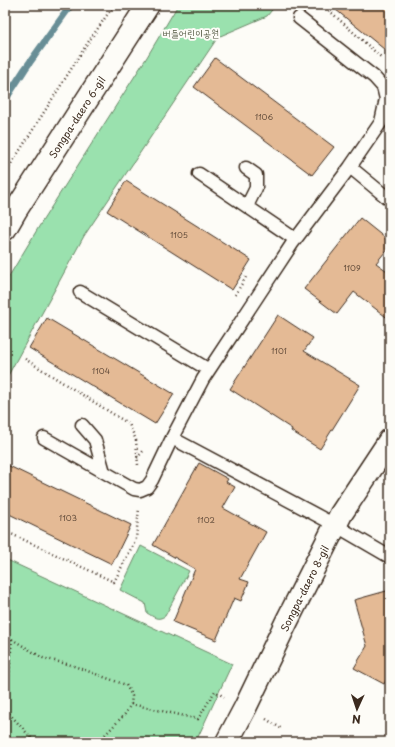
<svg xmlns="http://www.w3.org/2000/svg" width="395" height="747" viewBox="0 0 395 747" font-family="'Playpen Sans','Poor Story',sans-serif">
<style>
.green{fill:#9ae1ae;stroke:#6a8666}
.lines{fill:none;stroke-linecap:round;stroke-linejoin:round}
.stream{stroke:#678e96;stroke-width:7}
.building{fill:#e4ba95;stroke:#3b2a1e}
.lane-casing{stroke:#3b2a1e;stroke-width:15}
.street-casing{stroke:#3b2a1e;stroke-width:25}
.secondary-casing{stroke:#3b2a1e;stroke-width:25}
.path{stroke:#3b2a1e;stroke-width:2.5;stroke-dasharray:1 3;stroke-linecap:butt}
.lane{stroke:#fdfcf7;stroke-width:12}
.street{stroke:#fdfcf7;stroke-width:22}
.secondary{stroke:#fdfcf7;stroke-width:22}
.labels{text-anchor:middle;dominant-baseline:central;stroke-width:4;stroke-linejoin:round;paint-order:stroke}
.number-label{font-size:8px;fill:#654e3c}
.park-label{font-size:10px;fill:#535842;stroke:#fdfcf7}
.street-label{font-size:10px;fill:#3b2a1e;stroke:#fdfcf7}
</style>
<rect width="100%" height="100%" fill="#fdfcf7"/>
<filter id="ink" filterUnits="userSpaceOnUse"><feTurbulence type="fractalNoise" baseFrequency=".025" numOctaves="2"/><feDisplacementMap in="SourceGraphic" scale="8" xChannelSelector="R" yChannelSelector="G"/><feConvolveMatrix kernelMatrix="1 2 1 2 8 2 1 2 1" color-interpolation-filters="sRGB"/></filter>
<g filter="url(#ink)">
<path class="green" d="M178 5H276L267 16 218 37 84 236 5 381V283L43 220 147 57Z
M141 546 189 571 165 616C157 621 154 617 147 613L145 603 120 590Z
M5 559 232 664 197 739 193 742H5Z"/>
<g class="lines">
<path class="stream" d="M5 100 25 69 71 5"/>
</g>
<path class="building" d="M330 5H390V54Z
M215 58 334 147 312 175 194 87Z
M126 181 251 260 232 290 107 211Z
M360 218 390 242V246L376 263 390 273V320L354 292 337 314 304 289Z
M278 315 313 338 304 351 360 385 320 449 291 431 292 429 230 389Z
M47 318 174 394 155 424 29 348Z
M199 463 228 479 226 482 235 487 223 508 266 532 240 579 249 582 241 601 234 598 216 640 173 622 195 569 153 545Z
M5 464 131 525 112 564 5 512Z
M390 590V673L384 684 354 668 367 646 354 600Z"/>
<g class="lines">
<g class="lane-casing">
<path id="lane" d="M350 167 390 200
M246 168 256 175V188L247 206
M199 174 295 239
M80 292 209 370
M82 425 95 440 104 472
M44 438 134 489 140 490 147 487 152 480 172 438 203 379 292 244 350 167 381 122 386 99 383 87 374 77 299 18
M172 438 335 525 390 557"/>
</g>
<g class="street-casing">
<g id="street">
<path id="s1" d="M5 229 16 210 148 5"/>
</g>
</g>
<g class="secondary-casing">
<g id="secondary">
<path id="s2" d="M227 742 245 708 287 621 341 514 390 440"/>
</g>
</g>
<path class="path" d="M323 5 382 58
M5 174 87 44 114 5
M235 295 246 277
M25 359 129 424 136 440 138 465
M137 458 145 449
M5 531 114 582 136 539 139 508
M5 635 43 658 71 665 126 685 132 696 131 704 125 714 102 738 88 742
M12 639 6 710 35 742
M131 704 198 719 215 691 224 697
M266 719 282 729"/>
<use href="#lane" class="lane"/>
<use href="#street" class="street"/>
<use href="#secondary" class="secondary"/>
</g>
</g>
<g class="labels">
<g class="number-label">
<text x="264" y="117">1106</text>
<text x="179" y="235">1105</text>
<text x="352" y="268">1109</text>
<text x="279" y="351">1101</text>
<text x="101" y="371">1104</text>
<text x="68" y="518">1103</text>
<text x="206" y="520">1102</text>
</g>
<g class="park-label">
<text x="191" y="32">버들어린이공원</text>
</g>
<g class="street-label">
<text stroke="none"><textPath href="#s1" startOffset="133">Songpa-daero 6-gil</textPath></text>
<text stroke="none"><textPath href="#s2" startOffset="172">Songpa-daero 8-gil</textPath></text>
</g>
</g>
<rect width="395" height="747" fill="none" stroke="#fdfcf7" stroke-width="20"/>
<rect x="10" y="10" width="375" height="727" fill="none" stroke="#3b2a1e" stroke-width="1.5" filter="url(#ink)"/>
<g transform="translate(357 709) rotate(183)" stroke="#fdfcf7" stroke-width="3" paint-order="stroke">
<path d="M0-3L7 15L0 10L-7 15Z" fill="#3b2a1e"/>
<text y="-6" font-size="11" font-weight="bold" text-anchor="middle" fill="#3b2a1e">N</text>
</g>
</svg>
